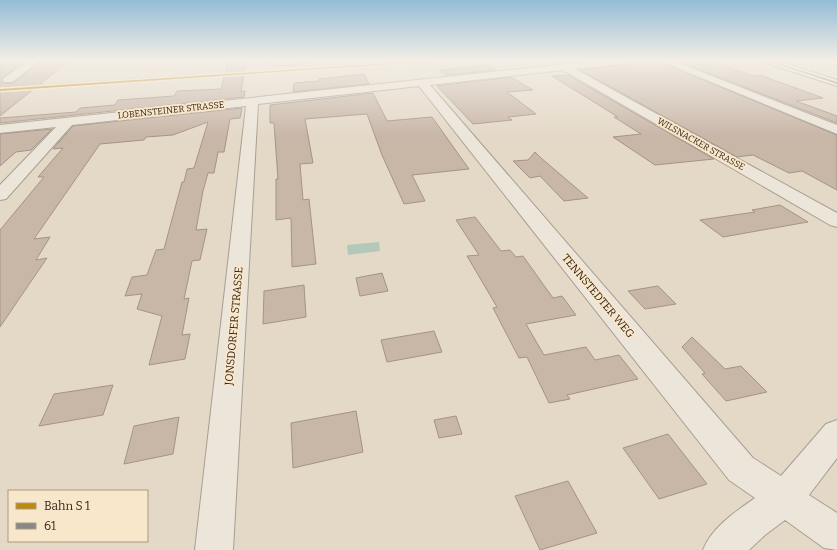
<svg xmlns="http://www.w3.org/2000/svg" width="837" height="550" viewBox="0 0 837 550" font-family="Bitter,serif">
<style>
.water{fill:#b4c8ba}
.building{fill:#c8b6a7;stroke:#a49487}
.lines{fill:none;stroke-linecap:round;stroke-linejoin:round}
.street-casing{stroke:#a89e91;stroke-width:2}
.secondary-casing{stroke:#988d81;stroke-width:2}
.street{fill:#ece5da;fill-rule:evenodd}
.secondary{fill:#ece5da;fill-rule:evenodd}
.rail-casing{stroke:#aaa39b;stroke-width:2}
.rail{stroke:#f8e7ca;stroke-width:1.5;stroke-dasharray:4.5;stroke-linecap:butt}
.bus-1-casing{stroke:#f8e7ca;stroke-width:3}
.bus-1{fill:#888;fill-rule:evenodd}
.rail-1-casing{stroke:#f8e7ca;stroke-width:3}
.rail-1{fill:#be8a0d;fill-rule:evenodd}
.labels{text-anchor:middle;dominant-baseline:central;stroke-width:4;stroke-linejoin:round;paint-order:stroke}
.far-street-label{font-size:9px;fill:#37251a;stroke:#f8e7ca}
.street-label{font-size:11px;fill:#37251a;stroke:#f8e7ca}
</style>
<rect width="100%" height="100%" fill="#e4d9c7"/>
<path class="water" d="M379 242 380 251 348 255 347 245Z"/>
<path class="building" d="M42 60H70L0 116V66L7 62 26 61 3 77V83L12 84Z
M675 60 710 61 754 76 760 75 823 98 796 101 837 116V123Z
M657 61 837 135V190L802 171 789 173 753 155 737 157 580 70Z
M246 62 241 92 245 91 244 97 0 123V118L76 112 80 108 115 105 118 100 174 96 177 91 221 89 228 63Z
M489 65 497 70 446 75 439 70Z
M364 74 369 84 293 92 294 83 320 81 319 79Z
M568 75 714 159 655 165 613 137 641 134 614 117H618L552 76Z
M511 77 533 90 507 92 536 114 508 117 512 120 473 124 437 86Z
M373 93 387 121 432 117 469 169 412 175 425 201 404 204 382 155 367 114 305 119 313 163 300 164 303 200 309 199 316 264 292 267 291 218 276 220V179H278L274 123H270V105Z
M242 108 240 118 230 119 224 152H218L214 173H208L203 191 196 230 207 229 200 260 192 261 184 299 189 298 182 335 190 334 185 359 149 365 162 316 137 309 142 294 125 296 132 277 147 275 156 250 164 249 182 182H184L187 169 194 168 208 122 173 135 146 137 144 140 100 144 34 239 50 237 36 260 47 258 0 327V230L44 177H38L63 148 53 149 73 126Z
M52 129 31 150 16 152 0 166V134Z
M535 152 541 158 588 198 564 201 540 176 530 178 513 161 528 160Z
M780 205 808 222 723 237 700 220 755 212 752 210Z
M475 217 501 251 510 250 516 257 523 256 553 298 562 296 576 315 526 324 544 355 586 347 595 360 619 355 638 379 567 395 570 399 549 403 527 357 519 358 493 308 497 307 467 256 479 255 456 220Z
M382 273 388 291 360 296 356 278Z
M304 285 306 317 263 324 264 291Z
M658 286 676 304 645 309 628 291Z
M434 331 442 352 387 362 381 340Z
M692 337 725 369 741 366 767 392 726 401 702 374 705 373 682 347Z
M113 385 103 415 39 426 54 394Z
M356 411 363 452 293 468 291 423Z
M456 416 462 434 439 438 434 420Z
M179 417 173 454 124 464 134 426Z
M668 434 707 484 659 499 623 448Z
M568 481 597 533 540 550 515 496Z"/>
<g class="lines">
<g class="street-casing">
<path id="street" d="M30 60H41L12 82H4L3 80 4 78Z
M272 60H311C306 65 275 67 270 62Z
M603 60H634L629 63 575 69 837 213V227L830 225 563 70 430 85 753 458 781 476 826 424 837 420V458L809 495 837 513V550L824 548 785 520 765 535 749 550H703C712 527 735 512 755 498L729 480 419 86 258 104 233 550H195L246 106 72 125 6 199 0 200V185L56 127 0 133V125Z
M658 60H671L837 125V134Z"/>
</g>
<g class="secondary-casing">
<path id="secondary" d="M761 60H775L837 80V86L763 62Z"/>
</g>
<use href="#street" class="street"/>
<use href="#secondary" class="secondary"/>
<g class="rail-casing">
<path id="rail" d="M0 88 204 75"/>
</g>
<use href="#rail" class="rail"/>
<g class="bus-1-casing">
<path id="bus-1" d="M765 60H768L837 82V84Z"/>
</g>
<use href="#bus-1" class="bus-1"/>
<g class="rail-1-casing">
<path id="rail-1" d="M438 60H452L0 91V89Z"/>
</g>
<use href="#rail-1" class="rail-1"/>
</g>
<linearGradient id="sky" x2="0" y2="1"><stop stop-color="#93bcd6"/><stop offset="0.44" stop-color="#f3eee6"/><stop offset="1" stop-color="#f3eee6" stop-opacity="0"/></linearGradient>
<rect width="837" height="137" fill="url(#sky)"/>
<g class="labels">
<g class="far-street-label">
<text transform="translate(171 110) rotate(-6)">LOBENSTEINER STRASSE</text>
<text transform="translate(701 144) rotate(29)">WILSNACKER STRASSE</text>
</g>
<g class="street-label">
<text transform="translate(598 296) rotate(50)">TENNSTEDTER WEG</text>
<text transform="translate(234 326) rotate(-85)">JONSDORFER STRASSE</text>
</g>
</g>
<rect x="8" y="490" width="140" height="52" fill="#f8e7ca" stroke="#ab9984"/>
<rect x="16" y="503" width="20" height="6" fill="#be8a0d" stroke="#ab9984"/>
<text x="44" y="510" font-size="12" fill="#37251a">Bahn S 1</text>
<rect x="16" y="523" width="20" height="6" fill="#888888" stroke="#ab9984"/>
<text x="44" y="530" font-size="12" fill="#37251a">61</text>
</svg>
